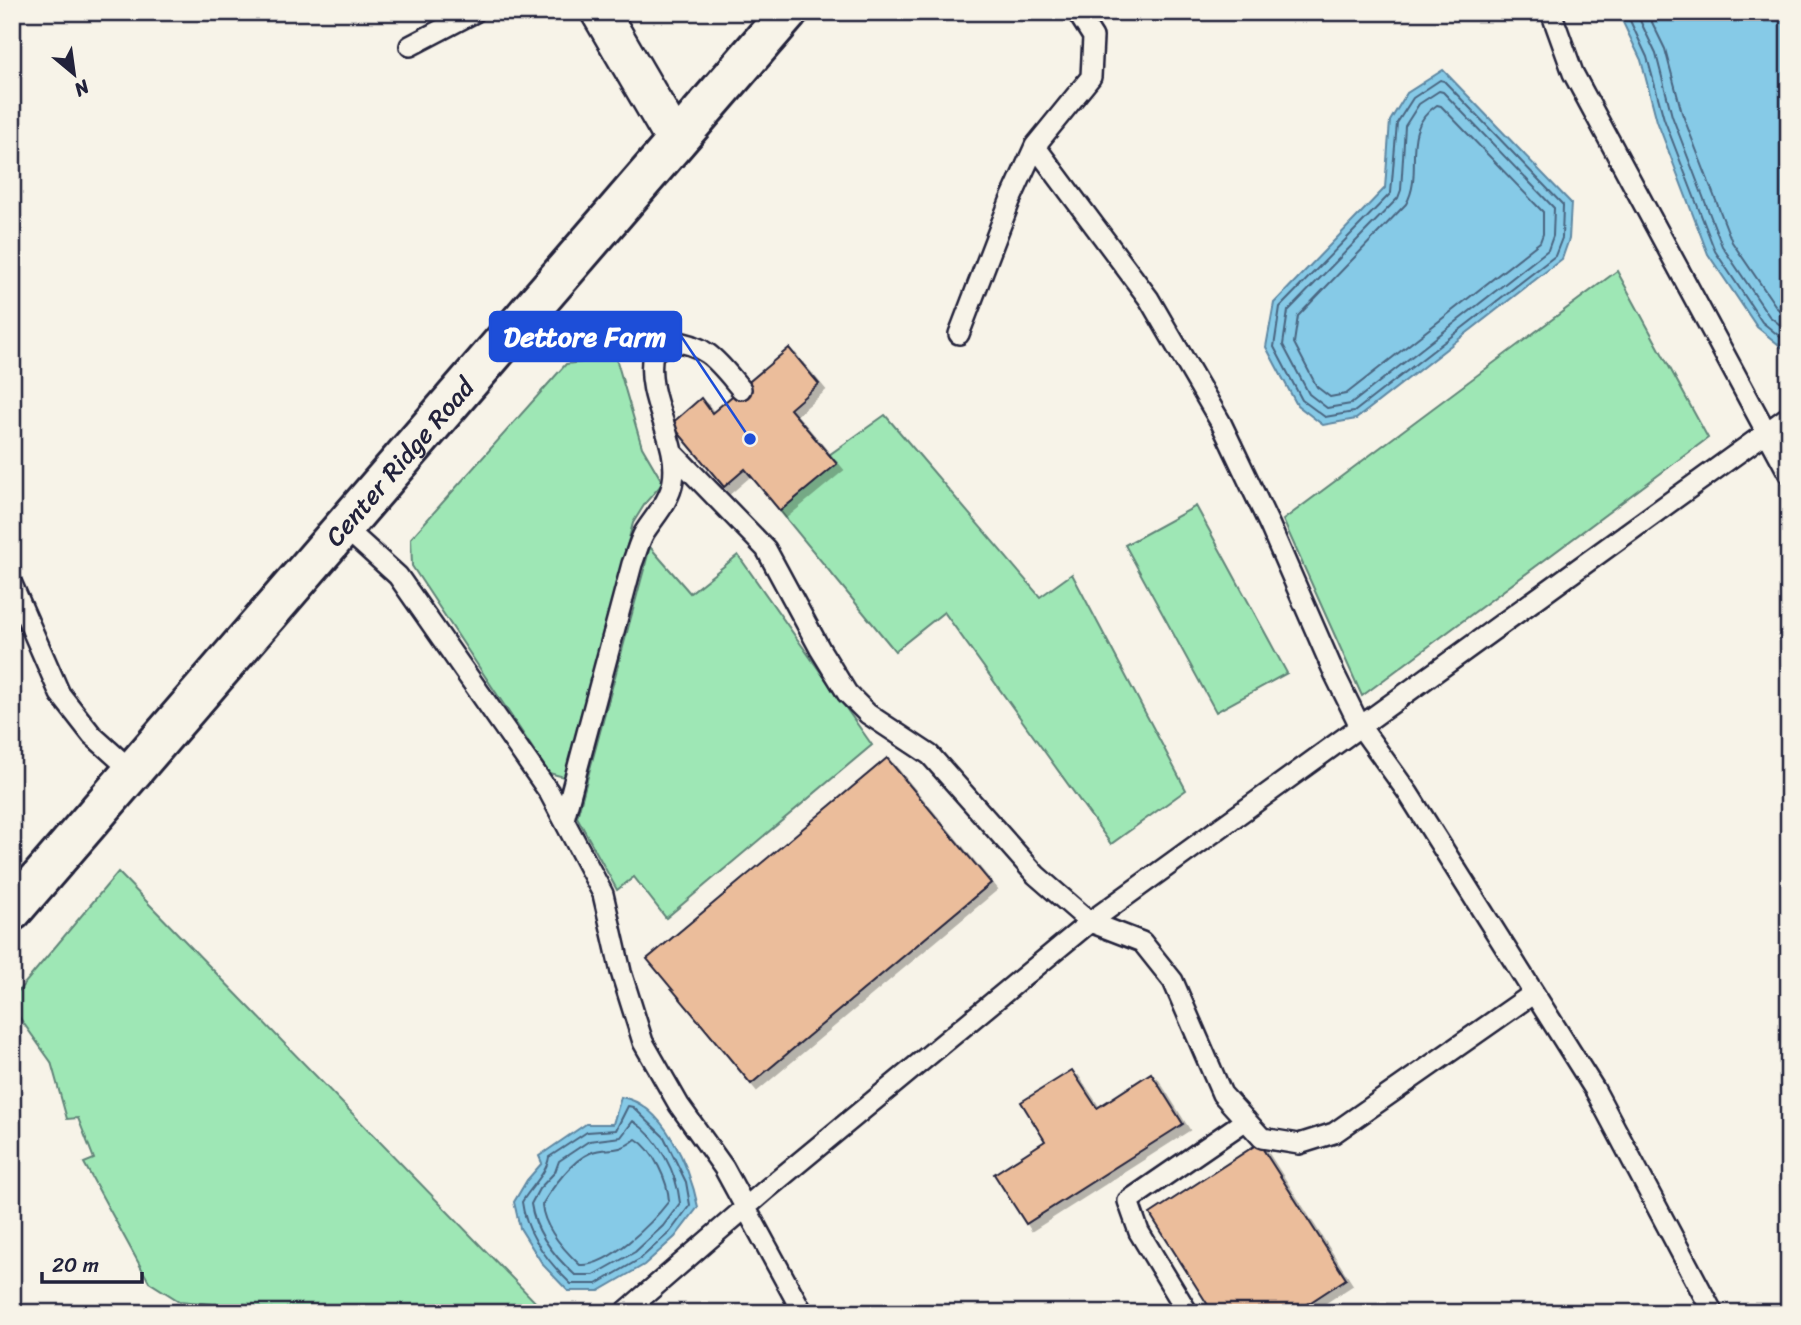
<svg xmlns="http://www.w3.org/2000/svg" width="1801" height="1325" viewBox="0 0 1801 1325" font-family="Sriracha,sans-serif">
<style>
.green{fill:#9ee7b5;stroke:#608478;stroke-width:2}
.water{fill:#86cae7;stroke:#5e87a2;stroke-width:2}
.lines{fill:none;stroke-linecap:round;stroke-linejoin:round}
.shore{stroke:#4a6580;stroke-width:2}
.building{fill:#ebbd9b;stroke:#22223b;stroke-width:2;filter:url(#shadow)}
.lane-casing{stroke:#22223b;stroke-width:24}
.street-casing{stroke:#22223b;stroke-width:42}
.primary-casing{stroke:#22223b;stroke-width:44}
.lane{stroke:#f7f3e8;stroke-width:19}
.street{stroke:#f7f3e8;stroke-width:37}
.primary{stroke:#f7f3e8;stroke-width:38}
.labels{text-anchor:middle;dominant-baseline:central;stroke-width:5;stroke-linejoin:round;paint-order:stroke}
.street-label{font-size:26px;fill:#22223b;stroke:#f7f3e8}
.leader{fill:none;stroke:#1d4ed8;stroke-width:2.5}
.callout-dot{fill:#1d4ed8;stroke:#f7f3e8;stroke-width:2.5}
.callout{fill:#1d4ed8;stroke:#1d4ed8;stroke-width:2.5}
.callout-label{font-size:28px;text-anchor:middle;font-weight:bold;fill:#fff}
</style>
<defs>
<filter id="shadow"><feDropShadow dx="6" dy="6" stdDeviation="0" flood-color="#0004"/></filter>
</defs>
<rect width="100%" height="100%" fill="#f7f3e8"/>
<filter id="ink" filterUnits="userSpaceOnUse"><feTurbulence type="fractalNoise" baseFrequency=".0143" numOctaves="2"/><feDisplacementMap in="SourceGraphic" scale="14" xChannelSelector="R" yChannelSelector="G"/><feConvolveMatrix kernelMatrix="1 2 1 2 8 2 1 2 1" color-interpolation-filters="sRGB"/></filter>
<g filter="url(#ink)">
<path class="green" d="M1617 271 1708 438 1362 696 1283 520Z
M616 358 642 447 663 483 646 502 633 523 572 761 564 777 549 773 412 566 411 538 566 364Z
M885 415 1040 597 1072 574 1186 790 1111 844 944 612 895 651 780 511 836 464 829 455Z
M1196 506 1287 673 1216 712 1125 545Z
M650 547 690 593 738 555 872 745 666 918 634 877 617 890 577 817Z
M118 872 544 1311 378 1313V1310L344 1305 342 1313H317L179 1301 149 1282 84 1163 94 1159 78 1118 67 1119 51 1062 17 1014 14 996Z"/>
<path class="water" d="M1618 12H1789V353L1757 327 1708 254 1657 121 1641 60Z
M1443 70 1571 203 1569 239 1562 259 1356 419 1323 425 1297 405 1266 347 1274 303 1385 188 1390 121 1407 93Z
M621 1097C664 1104 690 1168 698 1207L675 1237 644 1265 599 1291H568L543 1265 520 1228 514 1202 527 1180 542 1163 539 1156 586 1124H613Z"/>
<g class="lines">
<path class="shore" d="M1626 12 1647 57 1664 119 1715 251 1762 322 1789 344
M1636 12 1656 54 1672 116 1722 246 1769 316 1789 332
M1647 12 1665 49 1682 113 1732 242 1777 308 1789 319
M1440 80 1444 81 1563 205 1562 238 1555 256 1354 412 1325 417 1302 400 1274 347 1280 307 1391 193 1397 123 1413 98Z
M1439 91 1443 92 1554 208 1553 236 1548 250 1351 404 1327 408 1309 394 1283 345 1288 311 1398 198 1401 190 1405 126 1419 104Z
M1437 105 1441 106 1543 212V234L1540 242 1346 394 1330 397 1317 387 1294 343 1298 316 1406 204C1425 171 1398 131 1437 105Z
M628 1106 633 1107 664 1137 686 1182 690 1205 670 1232 640 1259 597 1284H571C548 1262 526 1235 522 1202 530 1188 547 1173 549 1157L587 1132 616 1130Z
M633 1121C659 1138 677 1173 680 1203L663 1226 635 1252 594 1275H575C555 1257 535 1232 531 1204L539 1189 555 1172 559 1161 589 1141 621 1137Z
M636 1139C653 1149 668 1181 669 1201 652 1223 609 1267 580 1265 564 1250 544 1228 542 1205 552 1188 571 1161 590 1153 608 1145 614 1156 636 1139Z"/>
</g>
<path class="building" d="M789 348 819 384 790 409 837 464 780 511 745 469 724 487 671 424 701 398 712 413Z
M887 758 991 883 751 1084 647 959Z
M1072 1070 1097 1108 1151 1073 1183 1124 1026 1224 994 1174 1045 1141 1021 1102Z
M1259 1143 1346 1279 1294 1313H1213L1150 1214Z"/>
<g class="lines">
<g class="lane-casing">
<path id="lane" d="M1551 12 1573 73 1789 474
M410 46 475 12
M1035 146 1149 299 1221 423 1270 526 1335 675 1360 726 1408 793 1595 1090 1713 1313
M959 334 1010 201 1035 146 1091 77 1093 37 1077 12
M672 452 766 549 820 649 847 693 868 714 930 755 1036 875 1090 922 1142 942 1173 981 1222 1094 1262 1138 1299 1144 1334 1133 1534 993
M344 527 398 576 549 792 603 894 621 972 643 1042 679 1105 724 1168 803 1313
M12 584 60 694 92 735 133 772
M564 819 632 564C636 554 639 542 644 533 654 517 670 501 673 481 680 439 644 400 653 353L671 341C707 344 719 363 741 389
M624 1313 767 1189 1090 922 1789 416
M1188 1313 1139 1232 1128 1201 1246 1120"/>
</g>
<g class="street-casing">
<path id="street" d="M600 12 676 142"/>
</g>
<g class="primary-casing">
<g id="primary">
<path id="s1" d="M12 911 788 12"/>
</g>
</g>
<use href="#lane" class="lane"/>
<use href="#street" class="street"/>
<use href="#primary" class="primary"/>
</g>
</g>
<g class="labels">
<g class="street-label">
<text stroke="none"><textPath href="#s1" startOffset="593">Center Ridge Road</textPath></text>
</g>
</g>
<path class="leader" d="M750 439L681 336"/>
<circle class="callout-dot" cx="750" cy="439" r="7"/>
<rect class="callout" x="490" y="312" width="191" height="49" rx="7"/>
<g class="callout-label">
<text x="585" y="346">Dettore Farm</text>
</g>
<rect width="1801" height="1325" fill="none" stroke="#f7f3e8" stroke-width="42"/>
<rect x="21" y="21" width="1759" height="1283" fill="none" stroke="#22223b" stroke-width="2.5" filter="url(#ink)"/>
<g transform="translate(74 74) rotate(151)" stroke="#f7f3e8" stroke-width="5" paint-order="stroke">
<path d="M0-5L12 26L0 18L-12 26Z" fill="#22223b"/>
<text y="-10" font-size="19" font-weight="bold" text-anchor="middle" fill="#22223b">N</text>
</g>
<path d="M42 1272v10h100v-10" fill="none" stroke="#22223b" stroke-width="3.5"/>
<text x="52" y="1272" font-size="21" fill="#22223b" stroke="#f7f3e8" stroke-width="5" paint-order="stroke">20 m</text>
</svg>
